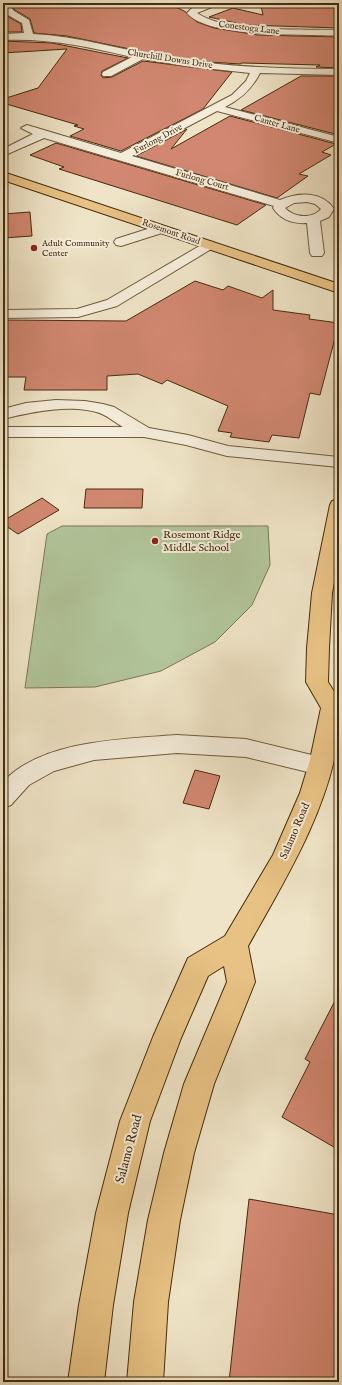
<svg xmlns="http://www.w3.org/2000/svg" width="342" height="1385" viewBox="0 0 342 1385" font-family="'IM FELL English',serif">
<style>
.green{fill:#b2c59b;stroke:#7c7854}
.building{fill:#d18771;stroke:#452c0c}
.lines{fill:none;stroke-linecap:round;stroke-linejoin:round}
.minor-casing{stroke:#705a3b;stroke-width:2}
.major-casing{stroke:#452c0c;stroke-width:2}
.minor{fill:#f5eddb;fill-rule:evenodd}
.major{fill:#e8c284;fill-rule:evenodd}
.poi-dot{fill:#8f2418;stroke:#f5eddb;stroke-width:1.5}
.labels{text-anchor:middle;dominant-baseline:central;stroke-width:4;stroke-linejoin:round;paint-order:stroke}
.far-street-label{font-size:9px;fill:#452c0c;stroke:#f5eddb}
.far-poi-label{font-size:9px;fill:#452c0c;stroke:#f5eddb;text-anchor:start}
.poi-label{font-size:11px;fill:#452c0c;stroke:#f5eddb;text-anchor:start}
.street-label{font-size:11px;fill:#452c0c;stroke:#f5eddb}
.near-street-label{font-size:13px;fill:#452c0c;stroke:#f5eddb}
</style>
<rect width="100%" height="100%" fill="#efe4c7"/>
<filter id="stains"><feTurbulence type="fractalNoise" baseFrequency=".005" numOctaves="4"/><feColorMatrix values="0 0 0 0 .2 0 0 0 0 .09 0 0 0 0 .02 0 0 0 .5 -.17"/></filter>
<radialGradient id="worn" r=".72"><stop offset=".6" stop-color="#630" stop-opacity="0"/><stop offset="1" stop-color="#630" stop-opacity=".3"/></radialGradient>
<path class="green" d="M62 526H268L270 565 252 605 215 642 161 671 95 687 25 688 47 534Z"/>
<path class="building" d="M9 3H168L186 12 197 22 214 28 258 35 339 37V68L316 67 320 65 242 63 240 64 209 62 149 53 67 36 34 33 30 19 15 10Z
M261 6H339V28L245 25 209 17 233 8 263 15Z
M3 11 7 16 21 24 22 32H3Z
M3 41 52 43 128 58 102 71 101 75 103 78 112 77 143 61 232 72 203 109 121 151 70 136 84 129 74 126 78 125 3 103V99L38 88 67 49 3 53Z
M301 76H339V135L241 110Z
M230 116 336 144 322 152 331 155 299 174 308 176 277 198 136 156 187 129 171 149Z
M56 143 266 205 237 225 59 169 64 167 30 155Z
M30 212 32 236 3 238V214Z
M195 281 223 290 228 286 262 298 273 290V310L310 315 309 319 339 323 320 395 310 393 299 438 272 435 269 442 230 437 232 433 218 431 228 406 167 380 162 384 138 374 107 376V390H24L26 377H3V320L126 321Z
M86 489H143L142 508H84Z
M42 498 59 510 18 534 3 524V521Z
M195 770 220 776 209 809 183 803Z
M339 993V1150L282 1117 310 1062 305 1059Z
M249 1199 339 1215V1339L337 1382H229Z"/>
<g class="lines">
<g class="minor-casing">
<path id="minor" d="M3 3H7L14 11 29 20 33 34C78 36 121 50 166 57 223 67 281 69 339 69V75L260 73C252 89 241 99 225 107L339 137V143L217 111 132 156 280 200C298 192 322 191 334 209L329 217 320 221 324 253 322 256H312L310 253 307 223C293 224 281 220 273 208L274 206 44 138 3 156V149L33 134 21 128 27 125 121 153 232 95 246 81 250 73 186 66 143 59 111 76H103L102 74 103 72 132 57C89 47 48 38 3 40V34L24 33 22 23 8 15 3 9ZM307 202 315 204 321 209C313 219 294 218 285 208L294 203Z
M209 3H222L197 13C225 33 303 29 339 30V36C306 34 207 38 187 13L192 8Z
M160 225 167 229 165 232 121 246 116 245 114 242 116 239Z
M208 241 213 242 215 245 213 248 117 306 78 317 3 318V310L77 309 107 300Z
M56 400 85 401 103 404 114 407 149 428 188 435 228 446 339 457V467L227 456 186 445 144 437H3V427H123C116 423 109 417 102 414 73 403 32 412 3 419V409L26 403Z
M177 735 246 739 320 757 328 759 332 766 328 773 320 775 246 757 177 753 94 760 54 771 29 785 11 805 3 808V782C41 740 124 739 177 735Z"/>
</g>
<g class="major-casing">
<path id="major" d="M3 172 339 284V293L3 180Z
M339 499V555L332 593 329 648 328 682 335 693 339 692C339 705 340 718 339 731 331 806 284 882 248 946L255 982 214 1084 194 1153 180 1220 168 1302 163 1382H127L134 1302 148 1220 164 1153 184 1084 227 982 224 966 208 976 181 1038 150 1121 128 1213 113 1305 104 1382H68L79 1305 96 1213 120 1121 153 1037 188 958 225 936 273 855 300 793 310 760 321 708 306 682 307 648 312 593 330 505 332 501Z"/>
</g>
<use href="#minor" class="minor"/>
<use href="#major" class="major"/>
</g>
<g class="poi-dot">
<circle cx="34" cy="248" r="4"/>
<circle cx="155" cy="541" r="4"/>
</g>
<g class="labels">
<g class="far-street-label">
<text transform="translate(249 28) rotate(7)">Conestoga Lane</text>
<text transform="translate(170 59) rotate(9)">Churchill Downs Drive</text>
<text transform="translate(277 124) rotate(15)">Canter Lane</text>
<text transform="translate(158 139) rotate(-28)">Furlong Drive</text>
<text transform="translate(202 180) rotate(16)">Furlong Court</text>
<text transform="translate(171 232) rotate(19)">Rosemont Road</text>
</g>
<g class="far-poi-label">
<text x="42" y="243">Adult Community<tspan x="42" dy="10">Center</tspan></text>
</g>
<g class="poi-label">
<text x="163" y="535">Rosemont Ridge<tspan x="163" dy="13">Middle School</tspan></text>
</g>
<g class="street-label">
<text transform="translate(295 831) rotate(-67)">Salamo Road</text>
</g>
<g class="near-street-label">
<text transform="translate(129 1149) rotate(-75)">Salamo Road</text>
</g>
</g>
<rect width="342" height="1385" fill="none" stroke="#efe4c7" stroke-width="16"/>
<rect x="4" y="4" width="334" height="1377" fill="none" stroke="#452c0c" stroke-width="2"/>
<rect x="8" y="8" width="326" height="1369" fill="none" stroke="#452c0c"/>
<rect width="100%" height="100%" filter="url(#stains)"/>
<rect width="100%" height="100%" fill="url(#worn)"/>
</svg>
